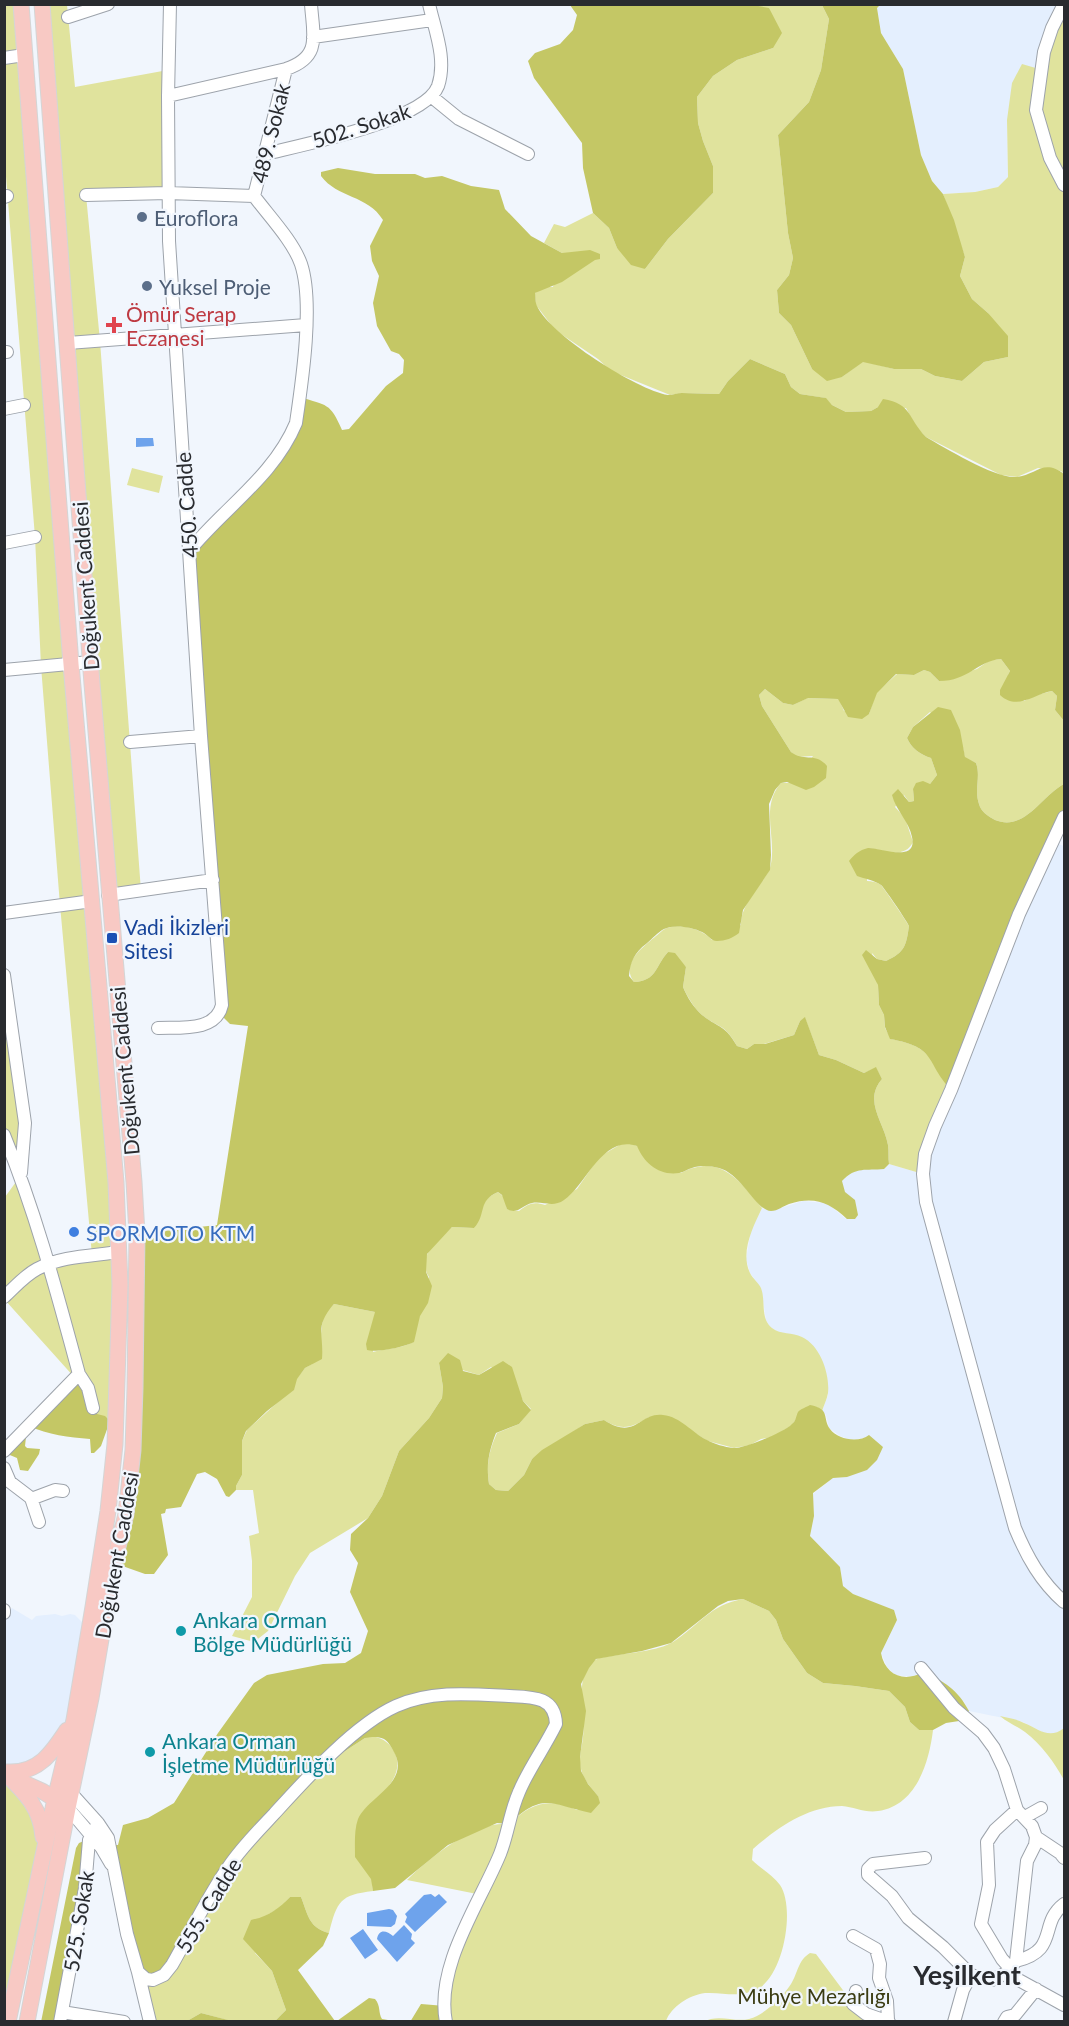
<svg xmlns="http://www.w3.org/2000/svg" width="1069" height="2026" viewBox="0 0 1069 2026" font-family="Lato,sans-serif">
<style>
.built{fill:#e4effe}
.green{fill:#e0e39d}
.forest{fill:#c4c765}
.water{fill:#6ea3ec}
.lines{fill:none;stroke-linecap:round;stroke-linejoin:round}
.minor-casing{stroke:#9da3ab;stroke-width:14}
.major-casing{stroke:#d4d5d5;stroke-width:17}
.minor{stroke:#fff;stroke-width:12}
.major{stroke:#f8c9c4;stroke-width:15}
.service-dot{fill:#5c6f8a;stroke:#f1f6fd;stroke-width:2}
.health-dot{fill:#e0444e;stroke:#f1f6fd;stroke-width:2}
.transit-dot{fill:#1a4fb4;stroke:#f1f6fd;stroke-width:2}
.shop-dot{fill:#3f7fe0;stroke:#f1f6fd;stroke-width:2}
.culture-dot{fill:#0f9aa8;stroke:#f1f6fd;stroke-width:2}
.labels{text-anchor:middle;dominant-baseline:central;stroke-width:4.5;stroke-linejoin:round;paint-order:stroke}
.street-label{font-size:21px;fill:#292b2f;stroke:#f1f6fd}
.service-label{font-size:21px;fill:#4e5e75;stroke:#f1f6fd;text-anchor:start}
.health-label{font-size:21px;fill:#be3a42;stroke:#f1f6fd;text-anchor:start}
.transit-label{font-size:21px;fill:#164399;stroke:#f1f6fd;text-anchor:start}
.shop-label{font-size:21px;fill:#366cbe;stroke:#f1f6fd;text-anchor:start}
.culture-label{font-size:21px;fill:#0d838f;stroke:#f1f6fd;text-anchor:start}
.park-label{font-size:21px;fill:#3b3c12;stroke:#f1f6fd}
.district-label{font-size:27px;font-weight:bold;fill:#292b2f;stroke:#f1f6fd}
</style>
<rect width="100%" height="100%" fill="#f1f6fd"/>
<path class="built" d="M880 4 1064 5 1040 69 1007 120 1008 177 998 187 975 192 943 194 932 181 921 155 903 69 881 33 877 8Z
M1052 842 1064 846V1728L1059 1733 1048 1735 1023 1722 969 1711 964 1702 914 1677 895 1675 887 1667 881 1653 897 1620 894 1611 853 1594 843 1586 840 1567 810 1536 814 1516 813 1494 833 1478 847 1477 866 1438 851 1440 840 1436 829 1428 826 1415 822 1411 828 1395 826 1371 810 1344 802 1337 780 1333 770 1327 766 1320 761 1288 750 1273 746 1259 751 1230 762 1208 771 1211 803 1201 827 1203 846 1219 842 1181 849 1174 859 1169H884L889 1164 923 1174 925 1154Z
M12 1608 32 1620 36 1616 55 1614 62 1616 70 1614 75 1615 89 1629 74 1720 47 1758 5 1772V1613Z"/>
<path class="green" d="M21 4 119 1252 116 1424 93 1413 75 1378 5 1300V1197L21 1175 5 1135V1020L25 1123 21 1175 49 1263 92 1255 60 905 41 666 35 537 5 164V5Z
M42 5H67L75 87 168 70V193L86 195 100 341 141 891 108 895Z
M753 5H822L829 19 821 70 809 102 778 135 788 233 793 258 789 275 777 290 779 313 791 325 812 369 842 377 863 361 894 369H921L935 376 962 381 984 362 1008 357 988 313 972 299 960 276 965 257 943 194 975 192 998 187 1008 177 1007 120 1012 83 1022 64 1039 69 1064 5V474L1061 471 1038 468 1017 477 1001 475 926 437 916 427 906 408 878 407 871 411 846 412 832 405 825 398 800 394 791 387 785 374 750 359 728 381 719 394 681 393 670 395 611 371 598 359 555 330 536 305 535 293 545 287H553L562 253 544 243 554 224 565 227 593 213 609 228 617 248 645 269 668 239 713 193V166L703 141 698 123 697 97 713 76 737 60 773 48 760 7Z
M132 468 163 476 159 493 127 485Z
M1001 659 1010 671 1008 675 1024 701 1033 696 1052 691 1057 696 1055 710 1064 721V784C1041 796 1025 832 995 820 988 816 981 812 979 804 974 790 981 776 976 763L965 758 963 748 930 712 913 727 907 738C911 748 921 755 931 758L937 775 930 784 913 789 914 801 909 802 904 795 895 807 905 818 913 842C905 859 885 851 869 848L867 881C872 881 877 882 881 885 883 887 907 922 909 926 906 946 905 952 886 961L877 959 872 953 878 985 879 1005 884 1015 885 1028 891 1039C930 1046 931 1059 951 1090L923 1174 889 1164C888 1158 889 1151 888 1145 884 1122 863 1101 882 1079L876 1068 864 1073 836 1060 819 1055 805 1018 800 1021 794 1035 764 1044H754L747 1049 737 1046C724 1023 720 1029 702 1015 694 1008 687 996 683 987L686 967 668 952C655 966 657 981 634 982 620 963 643 947 656 936 660 933 662 930 667 928 681 923 702 929 712 940L741 925C740 911 752 895 760 884 763 879 768 874 770 868 778 839 759 808 781 783H792L813 756 796 757 791 752 762 706 759 695 765 689 783 703 793 705 807 698 839 699 844 711 869 714 876 693 897 674 914 675 924 670 930 672 939 681 977 669 990 660Z
M629 1143 637 1146 681 1173C720 1153 739 1180 762 1208 753 1227 740 1252 750 1273 753 1279 759 1283 761 1288 766 1301 760 1318 772 1328 781 1335 792 1332 802 1337 821 1346 830 1375 828 1393 827 1399 824 1405 822 1411L817 1407 798 1416 792 1425 773 1437 761 1439 750 1445 734 1448 708 1441 693 1432 649 1417C632 1428 621 1431 604 1420L585 1424 532 1459 524 1475 508 1491 496 1490 489 1484C486 1464 489 1451 497 1433L519 1424 531 1409 523 1401 517 1386 491 1367 479 1375 439 1363 443 1387 442 1398 429 1418 399 1451 382 1496 368 1518 310 1553 295 1576 268 1631 254 1642 232 1636 252 1597V1561L249 1536 259 1533 253 1490H236V1486L242 1475V1441L247 1430 278 1402 305 1368 312 1364 320 1343 323 1316 334 1304 375 1312 373 1352C386 1348 401 1349 413 1342L429 1277C415 1257 439 1239 452 1227L474 1228C480 1212 481 1199 498 1192L505 1198 507 1209 519 1211C528 1204 533 1201 545 1205L577 1189 599 1157 621 1144Z
M743 1599 769 1611 776 1620 783 1639 807 1673 823 1683 855 1686 889 1691 905 1707 910 1722 919 1730H933C929 1763 916 1806 878 1811 865 1813 854 1807 842 1806 808 1806 777 1828 753 1849L752 1860C760 1868 773 1875 780 1885 796 1909 783 1978 756 1990 736 1998 725 1992 705 1993 689 1995 671 2007 666 2021H446L448 1977 482 1895 407 1880C429 1858 476 1820 509 1824 531 1803 549 1797 577 1810L598 1796C591 1788 583 1779 581 1769 578 1757 582 1748 583 1737 586 1716 572 1671 597 1659 600 1657 607 1657 611 1656 628 1653 658 1651 673 1642 698 1626 711 1604 743 1599Z
M1000 1716C1008 1718 1017 1719 1024 1723 1039 1729 1049 1740 1064 1728V1780C1054 1762 1042 1745 1025 1732 1017 1726 1008 1723 1000 1716Z
M373 1736C384 1739 390 1743 395 1753 405 1776 381 1796 365 1809L373 1891C340 1895 337 1901 329 1933 309 1928 308 1915 301 1897H290L281 1907 262 1918 255 1953 272 1971 286 2010 275 2021H231L201 2013 187 2021H142L146 1979 210 1896 313 1772 365 1738Z
M4 1773 43 1836 4 2021Z
M810 1953 816 1954 857 2009 889 2022H703C721 2012 739 2026 757 2016 770 2009 783 1996 791 1984 798 1973 798 1960 810 1953Z"/>
<path class="forest" d="M570 5H753L769 8 782 33 773 48 737 60 713 76 697 97 698 123 703 141 713 166V193L668 239 645 269 631 265 617 248 609 228 593 213 583 168 582 143 534 78 528 61 535 53 560 44 573 30 577 15Z
M822 5H880L877 8 881 33 903 69 921 155 932 181 943 194 954 220 965 257 960 276 972 299 988 313 1008 336V357L984 362 962 381 935 376 921 369H894L863 362 842 377 827 381 812 369 791 325 779 313 777 290 789 275 793 258 788 233 778 135 809 102 821 70 829 19Z
M338 168 375 174H415L425 178 442 176 471 186 499 190 505 209 531 236 562 253 590 250 600 254V259L595 260 562 282 535 293C536 297 535 302 537 306 550 335 637 390 668 395 673 395 677 393 682 393 694 393 706 394 719 394L728 381 750 359 785 374 791 387 800 394 826 398 832 405 846 412 871 411 878 407 883 399C913 404 907 418 926 437 945 448 996 479 1016 477 1037 475 1043 458 1064 474V721L1055 710 1057 696 1052 691C1034 694 1017 711 1000 695V690L1010 671 1001 659C977 661 969 681 939 681L930 672 924 670 914 675 896 674 877 693 869 714 862 719 848 717 838 699 808 698 793 705 783 703 765 689 759 695 762 706 791 752C803 762 816 752 827 766L826 778 814 787 806 790 787 782 781 783 775 790 769 804 771 855 770 870 743 910 739 933C733 938 725 941 717 941 711 941 707 934 702 932 692 927 674 924 664 929 658 932 652 939 646 944 635 952 630 962 629 976L634 982C657 981 655 966 668 952L675 953 686 967 683 987C687 997 694 1008 702 1015 720 1029 724 1024 737 1046L747 1049 754 1044H765L794 1035 800 1021 805 1017 819 1055 836 1060 864 1073 876 1067 882 1079C863 1101 884 1122 888 1145 889 1151 888 1158 889 1164L884 1169C866 1171 856 1166 842 1181L845 1192 855 1200 858 1215 855 1219H847C829 1202 814 1196 789 1204 783 1206 778 1211 771 1211 755 1210 742 1174 719 1168 711 1166 700 1165 692 1168 688 1169 684 1172 679 1173 659 1176 644 1163 637 1146 603 1134 586 1185 564 1200 553 1208 543 1201 532 1203 522 1205 518 1215 507 1209L502 1195 498 1192C477 1201 487 1214 474 1228L452 1227 427 1254 426 1272 432 1286 428 1303 420 1316 414 1342C405 1347 376 1353 367 1350L366 1344 375 1312 334 1304C314 1327 324 1333 322 1359L305 1368 297 1379 294 1390 267 1411 246 1431 242 1441V1475L236 1486V1490L229 1497 226 1496 217 1479 205 1472 197 1474 181 1507 166 1509 165 1513 161 1514 168 1555 154 1574H145L114 1563 126 1514 137 1234 217 1225 248 1026 230 1024 220 1014 189 551 280 453 300 397C327 406 330 402 342 430L349 429 386 386 403 373 404 360 399 354 391 351 377 326 373 303 379 276 372 261 370 246 383 220C368 195 337 198 321 176V172Z
M938 707 951 710 960 730 965 757 976 763C981 776 974 790 979 804 981 812 988 816 995 820 1025 832 1041 796 1064 784V817L951 1090C924 1060 938 1048 890 1039L885 1027 884 1015 879 1005 878 985 862 955 866 950 877 959 886 961C905 952 906 946 909 926 907 921 883 886 881 885 874 880 865 879 857 876L849 861C854 855 859 850 868 848 879 847 918 864 912 837 909 821 896 811 892 795L898 789 909 802 914 801 913 789 916 783 923 781 930 784 937 775 931 758C921 755 911 748 907 738L913 727Z
M448 1353 460 1360 463 1371 479 1375 503 1361 512 1367 523 1401 531 1410 519 1424 496 1433C489 1451 486 1464 489 1484L496 1490 508 1491 524 1475 532 1459 542 1450 585 1424 604 1420C636 1441 639 1412 663 1415 681 1417 691 1432 707 1440 714 1444 725 1447 733 1448 743 1449 785 1432 792 1424 796 1421 796 1416 798 1412 800 1409 807 1407 810 1405 831 1409 822 1418 830 1429 838 1440 859 1443 869 1435L883 1447 877 1460 867 1470 847 1477 833 1478 813 1493 814 1516 810 1536 840 1567 843 1586 853 1594 894 1610 897 1620 881 1653C885 1675 904 1683 923 1672 944 1681 958 1690 969 1711L959 1721 946 1723 933 1730H919L910 1722 905 1707 889 1691 855 1686 823 1683 807 1673 783 1639 776 1620 769 1611 743 1599 728 1601 718 1606 671 1643 642 1651 596 1659 589 1668 581 1684 586 1711 580 1757 581 1771 588 1784 598 1796 600 1803 591 1813C551 1805 544 1791 509 1824L497 1823 448 1845 395 1888 373 1891 371 1879 355 1857C355 1845 354 1830 358 1819 368 1797 409 1783 395 1754 392 1748 389 1742 384 1739 377 1736 372 1737 365 1738L313 1772 248 1842 189 1935 153 1980 138 1972 111 1845H118L123 1825 148 1818 174 1803 218 1733 254 1683 267 1675 323 1664 345 1663 361 1653 368 1631 350 1592 358 1563 350 1550 351 1534 368 1518 382 1496 399 1451 429 1418 442 1398 443 1387 439 1363Z
M75 1378 81 1385 93 1413 105 1416 110 1421 101 1446 94 1453H91L90 1439C69 1437 48 1435 29 1426Z
M25 1432 26 1437 25 1446 27 1448 40 1449 39 1454 28 1471 20 1470 17 1458 5 1453Z
M84 1841 81 1889 54 2021 41 2022 76 1848 79 1843Z
M290 1897H301C308 1915 309 1928 329 1933L323 1946 298 1970 335 2021H275L286 2010 272 1971 243 1939 251 1920C267 1917 279 1909 290 1897Z
M369 1998 375 1999C381 2006 378 2013 382 2019L394 2021H337Z
M421 2004 445 2006 446 2021 410 2022Z
M201 2013 228 2020 231 2021H187Z"/>
<path class="water" d="M136 438H153L154 446 136 447Z
M431 1894 435 1897 439 1894 447 1902 415 1932 405 1922 407 1917 405 1914 424 1895Z
M389 1909 393 1910 397 1916 395 1924 391 1927 367 1926V1913Z
M404 1925 412 1934 411 1939 415 1943 397 1962 377 1939C379 1928 387 1931 393 1936Z
M363 1929 378 1950 365 1959 350 1938Z"/>
<g class="lines">
<g class="minor-casing">
<path id="minor" d="M1064 4 1052 28 1044 52 1036 110 1050 158 1064 185
M68 17 108 4
M313 37 432 20
M4 58 24 55
M168 96 286 69C322 57 313 35 311 4
M432 97 459 119 528 154
M265 154C301 145 425 121 438 86 447 59 435 31 429 4
M86 195 168 193 254 196
M4 197 7 196
M68 343 306 325
M4 352H7
M4 409 24 405
M4 543 35 537
M189 551C224 508 274 476 296 423 302 382 314 303 301 264 293 241 268 215 254 196L286 69
M4 670 90 662
M130 742 201 736
M1064 817 1019 914 951 1090 935 1126 925 1154 923 1174 926 1202 1015 1528C1027 1557 1041 1582 1064 1602
M108 895 213 880
M4 913 92 901
M4 975 25 1123 21 1173
M158 1028C180 1027 216 1032 222 1005L201 736 169 241 168 96 170 4
M4 1135C36 1213 57 1293 79 1374L4 1451
M4 1297C15 1287 24 1276 37 1269 61 1256 92 1256 119 1252
M79 1374 88 1388 93 1408
M4 1468 10 1482 31 1498 39 1522
M31 1499 55 1490 63 1491
M4 1610V1613
M921 1668 954 1708 983 1733 994 1748 1004 1769 1017 1810 1032 1826 1036 1837 1035 1845 1027 1861 1016 1961 1006 1973
M71 1793 98 1823 108 1838 127 1934 138 1972 146 1979 153 1980 164 1975 172 1965C191 1932 207 1897 229 1866 242 1847 258 1831 274 1814 305 1780 354 1725 396 1706 431 1690 472 1694 509 1696 532 1697 555 1696 556 1724 545 1747 529 1768 519 1792 510 1812 508 1834 500 1854 480 1903 435 1966 446 2022
M68 1808 101 1847 111 1864
M1025 1817 1041 1808
M1036 1837 1060 1853 1064 1858
M925 1858 873 1864 868 1869V1875L892 1896 908 1918 943 1947 971 1975 992 1980 1006 1973 1064 2005
M853 1936 876 1949 880 1964 879 1978 887 2001 888 2020
M1016 1961C1060 1950 1038 1924 1064 1904
M1010 1968 1002 1959 981 1924 989 1885 987 1842 995 1830 1017 1810
M138 1972 150 2022
M856 1991 853 2004 866 2014 889 2022
M62 2012 124 2022
M60 2022 85 1888 89 1840 98 1823
M954 2022 963 1990 971 1975
M1004 2022 1007 2017 1015 2015 1036 1989"/>
</g>
<g class="major-casing">
<path id="major" d="M7 1772C38 1774 52 1753 67 1730
M6 1774C26 1793 41 1809 43 1837
M15 1779 42 1791 63 1804
M8 2022 55 1799 74 1720 93 1607 108 1511 115 1444 120 1285 116 1182 71 664 21 4
M27 2022 68 1808 91 1698 114 1563 126 1514 133 1450 135 1388 137 1234 134 1182 92 684 42 4"/>
</g>
<use href="#minor" class="minor"/>
<use href="#major" class="major"/>
</g>
<g class="service-dot">
<circle cx="142" cy="217" r="6"/>
<circle cx="147" cy="286" r="6"/>
</g>
<path class="health-dot" d="M111 316h6v6h6v6h-6v6h-6v-6h-6v-6h6z"/>
<rect class="transit-dot" x="106" y="932" width="12" height="12" rx="3"/>
<circle class="shop-dot" cx="74" cy="1232" r="6"/>
<g class="culture-dot">
<circle cx="181" cy="1631" r="6"/>
<circle cx="150" cy="1752" r="6"/>
</g>
<g class="labels">
<g class="street-label">
<text transform="translate(361 125) rotate(-18)">502. Sokak</text>
<text transform="translate(270 133) rotate(-76)">489. Sokak</text>
<text transform="translate(186 505) rotate(-94)">450. Cadde</text>
<text transform="translate(85 586) rotate(-94)">Doğukent Caddesi</text>
<text transform="translate(124 1071) rotate(-95)">Doğukent Caddesi</text>
<text transform="translate(116 1555) rotate(-80)">Doğukent Caddesi</text>
<text transform="translate(208 1905) rotate(-59)">555. Cadde</text>
<text transform="translate(78 1921) rotate(-81)">525. Sokak</text>
</g>
<g class="service-label">
<text x="154" y="217">Euroflora</text>
<text x="159" y="286">Yuksel Proje</text>
</g>
<g class="health-label">
<text x="126" y="313">Ömür Serap<tspan x="126" dy="24">Eczanesi</tspan></text>
</g>
<g class="transit-label">
<text x="124" y="926">Vadi İkizleri<tspan x="124" dy="24">Sitesi</tspan></text>
</g>
<g class="shop-label">
<text x="86" y="1232">SPORMOTO KTM</text>
</g>
<g class="culture-label">
<text x="193" y="1619">Ankara Orman<tspan x="193" dy="24">Bölge Müdürlüğü</tspan></text>
<text x="162" y="1740">Ankara Orman<tspan x="162" dy="24">İşletme Müdürlüğü</tspan></text>
</g>
<g class="park-label">
<text x="814" y="1995">Mühye Mezarlığı</text>
</g>
<g class="district-label">
<text x="967" y="1974">Yeşilkent</text>
</g>
</g>
<rect width="1069" height="2026" fill="none" stroke="#292b2f" stroke-width="12"/>
</svg>
